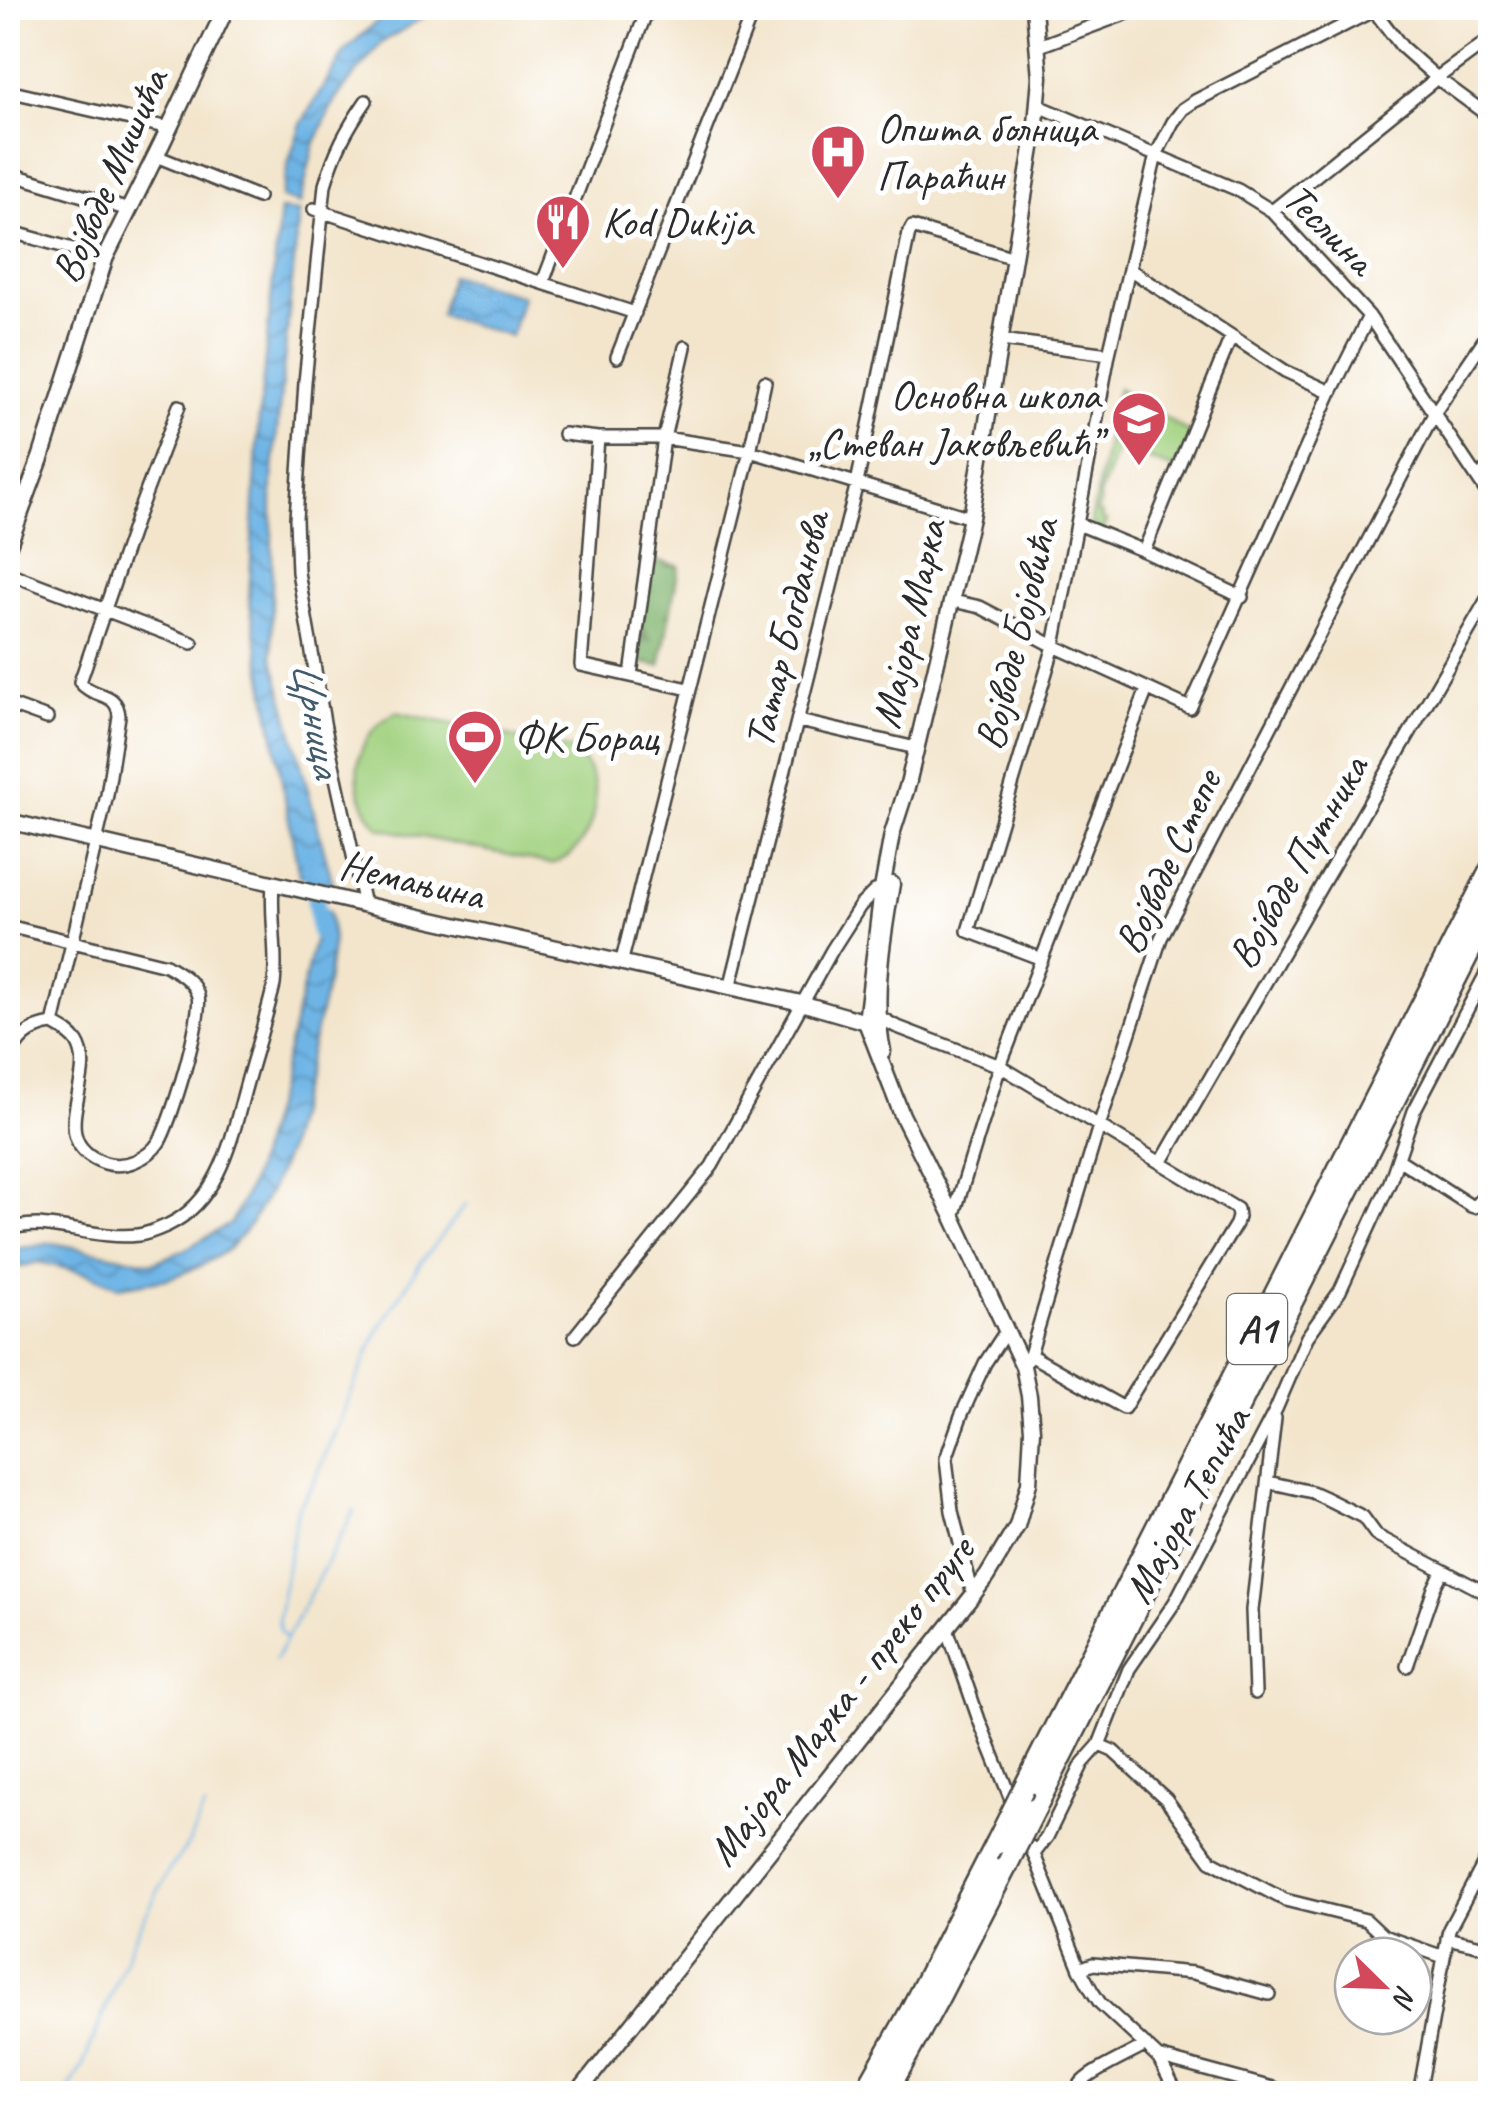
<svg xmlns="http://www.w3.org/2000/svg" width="1498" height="2101" viewBox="0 0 1498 2101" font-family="Caveat,sans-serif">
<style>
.green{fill:#a2d280;stroke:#667e56;stroke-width:2.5}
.forest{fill:url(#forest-firs);stroke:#56704c;stroke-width:2.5}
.water{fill:url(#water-waves);stroke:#4c7088;stroke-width:2.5}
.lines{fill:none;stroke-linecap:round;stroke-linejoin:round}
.stream{stroke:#6eb5e6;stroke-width:2.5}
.river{stroke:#6eb5e6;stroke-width:18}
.minor-casing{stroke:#494743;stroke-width:16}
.tertiary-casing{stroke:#494743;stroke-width:19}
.secondary-casing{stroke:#494743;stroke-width:20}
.motorway-casing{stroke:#494743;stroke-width:25}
.minor{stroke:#fff;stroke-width:11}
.tertiary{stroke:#fff;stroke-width:14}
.secondary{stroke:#fff;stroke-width:15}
.motorway{stroke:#fff;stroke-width:20}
.motorway-bridge-casing{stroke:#494743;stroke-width:25;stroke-linecap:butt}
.motorway-bridge{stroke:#fff;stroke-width:20}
.labels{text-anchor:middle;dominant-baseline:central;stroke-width:10;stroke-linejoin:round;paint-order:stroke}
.shield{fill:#fff;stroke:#6b6b6b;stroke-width:2.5}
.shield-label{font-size:40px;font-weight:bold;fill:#2b2b2b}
.poi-label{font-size:42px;fill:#2b2b2b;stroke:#fff;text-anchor:start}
.street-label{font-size:42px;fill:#2b2b2b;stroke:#fff}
.water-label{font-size:45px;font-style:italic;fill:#425b6c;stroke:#fff}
</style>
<defs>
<pattern id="forest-firs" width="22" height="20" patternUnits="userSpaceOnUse" patternTransform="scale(2.5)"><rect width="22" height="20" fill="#81b46e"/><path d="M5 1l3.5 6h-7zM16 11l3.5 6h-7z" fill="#6a935b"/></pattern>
<pattern id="water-waves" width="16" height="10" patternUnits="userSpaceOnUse" patternTransform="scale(2.5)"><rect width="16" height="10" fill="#6eb5e6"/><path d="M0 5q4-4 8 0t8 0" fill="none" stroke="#5b93bb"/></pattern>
</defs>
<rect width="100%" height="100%" fill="#fff"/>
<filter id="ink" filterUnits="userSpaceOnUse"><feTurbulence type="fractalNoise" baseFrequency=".01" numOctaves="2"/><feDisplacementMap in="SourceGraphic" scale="20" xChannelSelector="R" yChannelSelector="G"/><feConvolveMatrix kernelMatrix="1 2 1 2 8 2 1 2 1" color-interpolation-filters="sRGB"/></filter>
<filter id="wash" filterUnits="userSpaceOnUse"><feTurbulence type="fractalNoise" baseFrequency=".0048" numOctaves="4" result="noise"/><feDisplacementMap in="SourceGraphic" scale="40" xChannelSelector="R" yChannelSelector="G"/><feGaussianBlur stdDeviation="2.25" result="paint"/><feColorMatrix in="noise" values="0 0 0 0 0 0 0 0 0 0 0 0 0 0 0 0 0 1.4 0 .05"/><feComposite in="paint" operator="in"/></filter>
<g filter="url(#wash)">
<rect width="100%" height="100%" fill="#f3e5cc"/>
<path class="green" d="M1118 388 1191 434 1176 470 1118 447 1098 498 1101 500 1097 512 1102 514 1101 519 1106 521 1102 532 1096 529 1091 521Z
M396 712 576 751C580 757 586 764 589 771 602 797 593 833 572 853 567 858 558 861 551 864L379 828C346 790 350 737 396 712Z"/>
<path class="forest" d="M651 560 679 566 660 666 637 662Z"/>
<path class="water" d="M392 8H438L381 43 334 101 314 145 300 204 281 198 288 164 301 124 346 49Z
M280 210 299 212 272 481V655L333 884 299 875 249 599 258 428Z
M451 275 522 296 511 336 440 315Z
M312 908 329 911 333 939 327 984 286 1153 272 1187 251 1223 229 1249 201 1266 167 1279 119 1287 86 1273 38 1262 8 1270V1250L53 1243 152 1263 182 1251 231 1223 250 1185 278 1091 315 937Z"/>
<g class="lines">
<path class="stream" d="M286 1638 280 1630 278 1619 298 1507 312 1486 377 1332 421 1262 466 1204
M275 1660 354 1511
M66 2094 82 2067 131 1945 167 1873 188 1845 204 1808"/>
<path class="river" d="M310 858 320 932"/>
</g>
</g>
<g filter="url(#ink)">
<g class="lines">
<g class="minor-casing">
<path id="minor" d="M355 8 361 10
M1372 8 1402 47 1437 78 1490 117
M1039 46 1141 8
M8 91 169 128
M1039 106 1238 190 1272 211 1369 316 1490 497
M156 156 258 197
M8 173 129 210
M314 209 635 313
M1272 211 1437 78 1490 39
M8 231 105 258
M1129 269 1285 371 1331 392
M543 282 648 8
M1001 340 1109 354
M617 357 754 8
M564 434 598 438H664L750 451 971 518
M598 438 581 665 689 689
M1479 478 1490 466
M1078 524 1144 551 1242 597
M1144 551 1231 337
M8 573 192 643
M953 601 980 607 1054 646 1190 708 1331 392 1369 316
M631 675 664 438 685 347
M8 704 47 718
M799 721 916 748
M364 905 325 728 298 572 296 519 305 382 325 185C335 151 346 130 366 101
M8 926 166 965C179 973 193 980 198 996 203 1016 171 1123 159 1142 148 1159 124 1169 105 1163 41 1141 100 1078 77 1042 71 1033 62 1029 53 1024
M1042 959 968 931 1054 646 1109 354 1156 155 1173 122 1183 109 1195 101 1374 10
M621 964 750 451 765 382
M730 988 857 483 909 233 912 227 1014 258
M878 1016 895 1026 1000 1066 1237 1209 1238 1217 1236 1224 1124 1408 1030 1355
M53 1024 107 795 119 716C117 690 93 699 80 682L137 516 179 406
M8 1061C17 1039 29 1027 53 1024
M1398 1159 1471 1206 1474 1207 1490 1188
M1161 1163 1490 594
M953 1217 1000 1066 1147 689
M8 1227C18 1227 28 1225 38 1225 71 1227 105 1239 138 1235 148 1234 159 1229 168 1225 222 1199 232 1135 247 1082 256 1050 266 1018 274 985 278 951 270 918 273 883
M575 1336 712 1166 832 950 860 906 875 891 882 889
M1023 1366 1030 1355 1099 1126 1161 938 1435 412 1490 331
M1268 1482 1312 1492 1323 1497 1363 1517 1377 1536 1490 1595
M973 1595 952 1511 946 1459 961 1416 985 1363 1006 1331
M947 1628 979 1720 1014 1807
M1407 1666 1434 1588 1442 1572
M1255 1693 1252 1610 1275 1418
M1099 1745 1113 1751 1166 1799 1211 1861 1285 1900 1366 1920 1383 1936 1438 1955 1445 1953
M1031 1847 1080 1969 1092 1991 1100 2003 1158 2057 1177 2094
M1034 1854 1047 1837 1083 1763 1099 1745 1129 1669 1175 1602 1276 1409 1307 1337 1340 1291 1390 1182 1414 1111 1490 966
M1447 1938 1490 1948
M1080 1969 1093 1964 1193 1973 1269 1994
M1158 2057 1276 2089 1281 2094
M1079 2094C1079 2091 1079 2088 1080 2085 1085 2074 1133 2053 1146 2045
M1419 2094 1449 1929 1490 1852"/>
</g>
<g class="tertiary-casing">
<path id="tertiary" d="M907 788 971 518 1036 124 1040 77 1034 8
M8 821 353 902 801 1003 873 1024
M883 1051C872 999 883 936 892 884
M577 2094 973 1595 987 1576 1017 1526 1029 1483 1032 1430 1029 1396 1023 1366 953 1217 902 1115 866 1022 882 889 892 834 909 781"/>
</g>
<g class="secondary-casing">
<path id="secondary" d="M8 546 41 457 105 258 162 143 226 8"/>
</g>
<g class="motorway-casing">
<path id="motorway" d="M1024 1788 1490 871
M1035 1809 1490 911
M864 2094 909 2014 996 1844
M886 2094 940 1995 1007 1865"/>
</g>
<use href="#minor" class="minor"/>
<use href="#tertiary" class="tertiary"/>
<use href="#secondary" class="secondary"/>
<use href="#motorway" class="motorway"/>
<g class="motorway-bridge-casing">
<path id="motorway-bridge" d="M996 1844 1024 1788
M1007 1865 1035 1809"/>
</g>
<use href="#motorway-bridge" class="motorway-bridge"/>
</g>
</g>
<defs>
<g id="hospital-pin" transform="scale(2.875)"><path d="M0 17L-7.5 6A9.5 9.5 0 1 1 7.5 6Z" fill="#d1495b" stroke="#fff"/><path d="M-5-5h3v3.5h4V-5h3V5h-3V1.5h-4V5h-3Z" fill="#fff"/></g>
<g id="restaurant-pin" transform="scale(2.875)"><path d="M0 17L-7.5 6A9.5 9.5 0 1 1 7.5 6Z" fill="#d1495b" stroke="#fff"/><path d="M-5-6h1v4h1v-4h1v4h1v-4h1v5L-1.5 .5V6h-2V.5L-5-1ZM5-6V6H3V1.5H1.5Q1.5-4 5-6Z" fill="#fff"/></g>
<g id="school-pin" transform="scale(2.875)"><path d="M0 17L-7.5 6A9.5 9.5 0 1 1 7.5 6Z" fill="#d1495b" stroke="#fff"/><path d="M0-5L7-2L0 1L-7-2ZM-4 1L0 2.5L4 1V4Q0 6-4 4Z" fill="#fff"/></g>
<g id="stadium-pin" transform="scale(2.875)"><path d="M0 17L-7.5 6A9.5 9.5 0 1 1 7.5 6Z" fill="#d1495b" stroke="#fff"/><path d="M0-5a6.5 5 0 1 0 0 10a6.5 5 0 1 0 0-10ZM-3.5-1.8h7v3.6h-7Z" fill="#fff"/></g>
</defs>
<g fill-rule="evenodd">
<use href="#hospital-pin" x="838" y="152"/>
<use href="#restaurant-pin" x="563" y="222"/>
<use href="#school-pin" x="1139" y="419"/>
<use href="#stadium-pin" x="475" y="737"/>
</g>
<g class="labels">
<rect class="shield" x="1227" y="1294" width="60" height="70" rx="8"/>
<g class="shield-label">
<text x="1257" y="1329">A1</text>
</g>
<g class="poi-label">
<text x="877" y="128">Општа болница<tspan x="877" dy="48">Параћин</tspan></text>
<text x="602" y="222">Kod Dukija</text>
<text x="1100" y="395" text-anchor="end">Основна школа<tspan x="1100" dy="48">„Стеван Јаковљевић”</tspan></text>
<text x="514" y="737">ФК Борац</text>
</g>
<g class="street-label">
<text transform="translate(110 176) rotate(-66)">Војводе Мишића</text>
<text transform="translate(1329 229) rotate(45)">Теслина</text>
<text transform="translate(909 624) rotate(-77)">Мајора Марка</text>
<text transform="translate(787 630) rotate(-76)">Татар Богданова</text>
<text transform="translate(1017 634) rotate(-76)">Војводе Бојовића</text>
<text transform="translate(1168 862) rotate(-65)">Војводе Степе</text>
<text transform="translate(1298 862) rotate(-60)">Војводе Путника</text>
<text transform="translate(412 880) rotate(13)">Немањина</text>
<text transform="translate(1187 1505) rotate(-61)">Мајора Тепића</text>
<text transform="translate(841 1701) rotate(-52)">Мајора Марка - преко пруге</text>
</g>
<g class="water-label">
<text transform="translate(317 718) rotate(79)">Црница</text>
</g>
</g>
<rect width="1498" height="2101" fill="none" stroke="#fff" stroke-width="40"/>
<g transform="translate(1383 1986) rotate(113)"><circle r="48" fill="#ffffff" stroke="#aaaaaa" stroke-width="2.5"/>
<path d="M0-8L18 38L0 25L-18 38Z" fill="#d1495b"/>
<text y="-15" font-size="28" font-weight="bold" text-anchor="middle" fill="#2b2b2b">N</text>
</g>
</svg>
